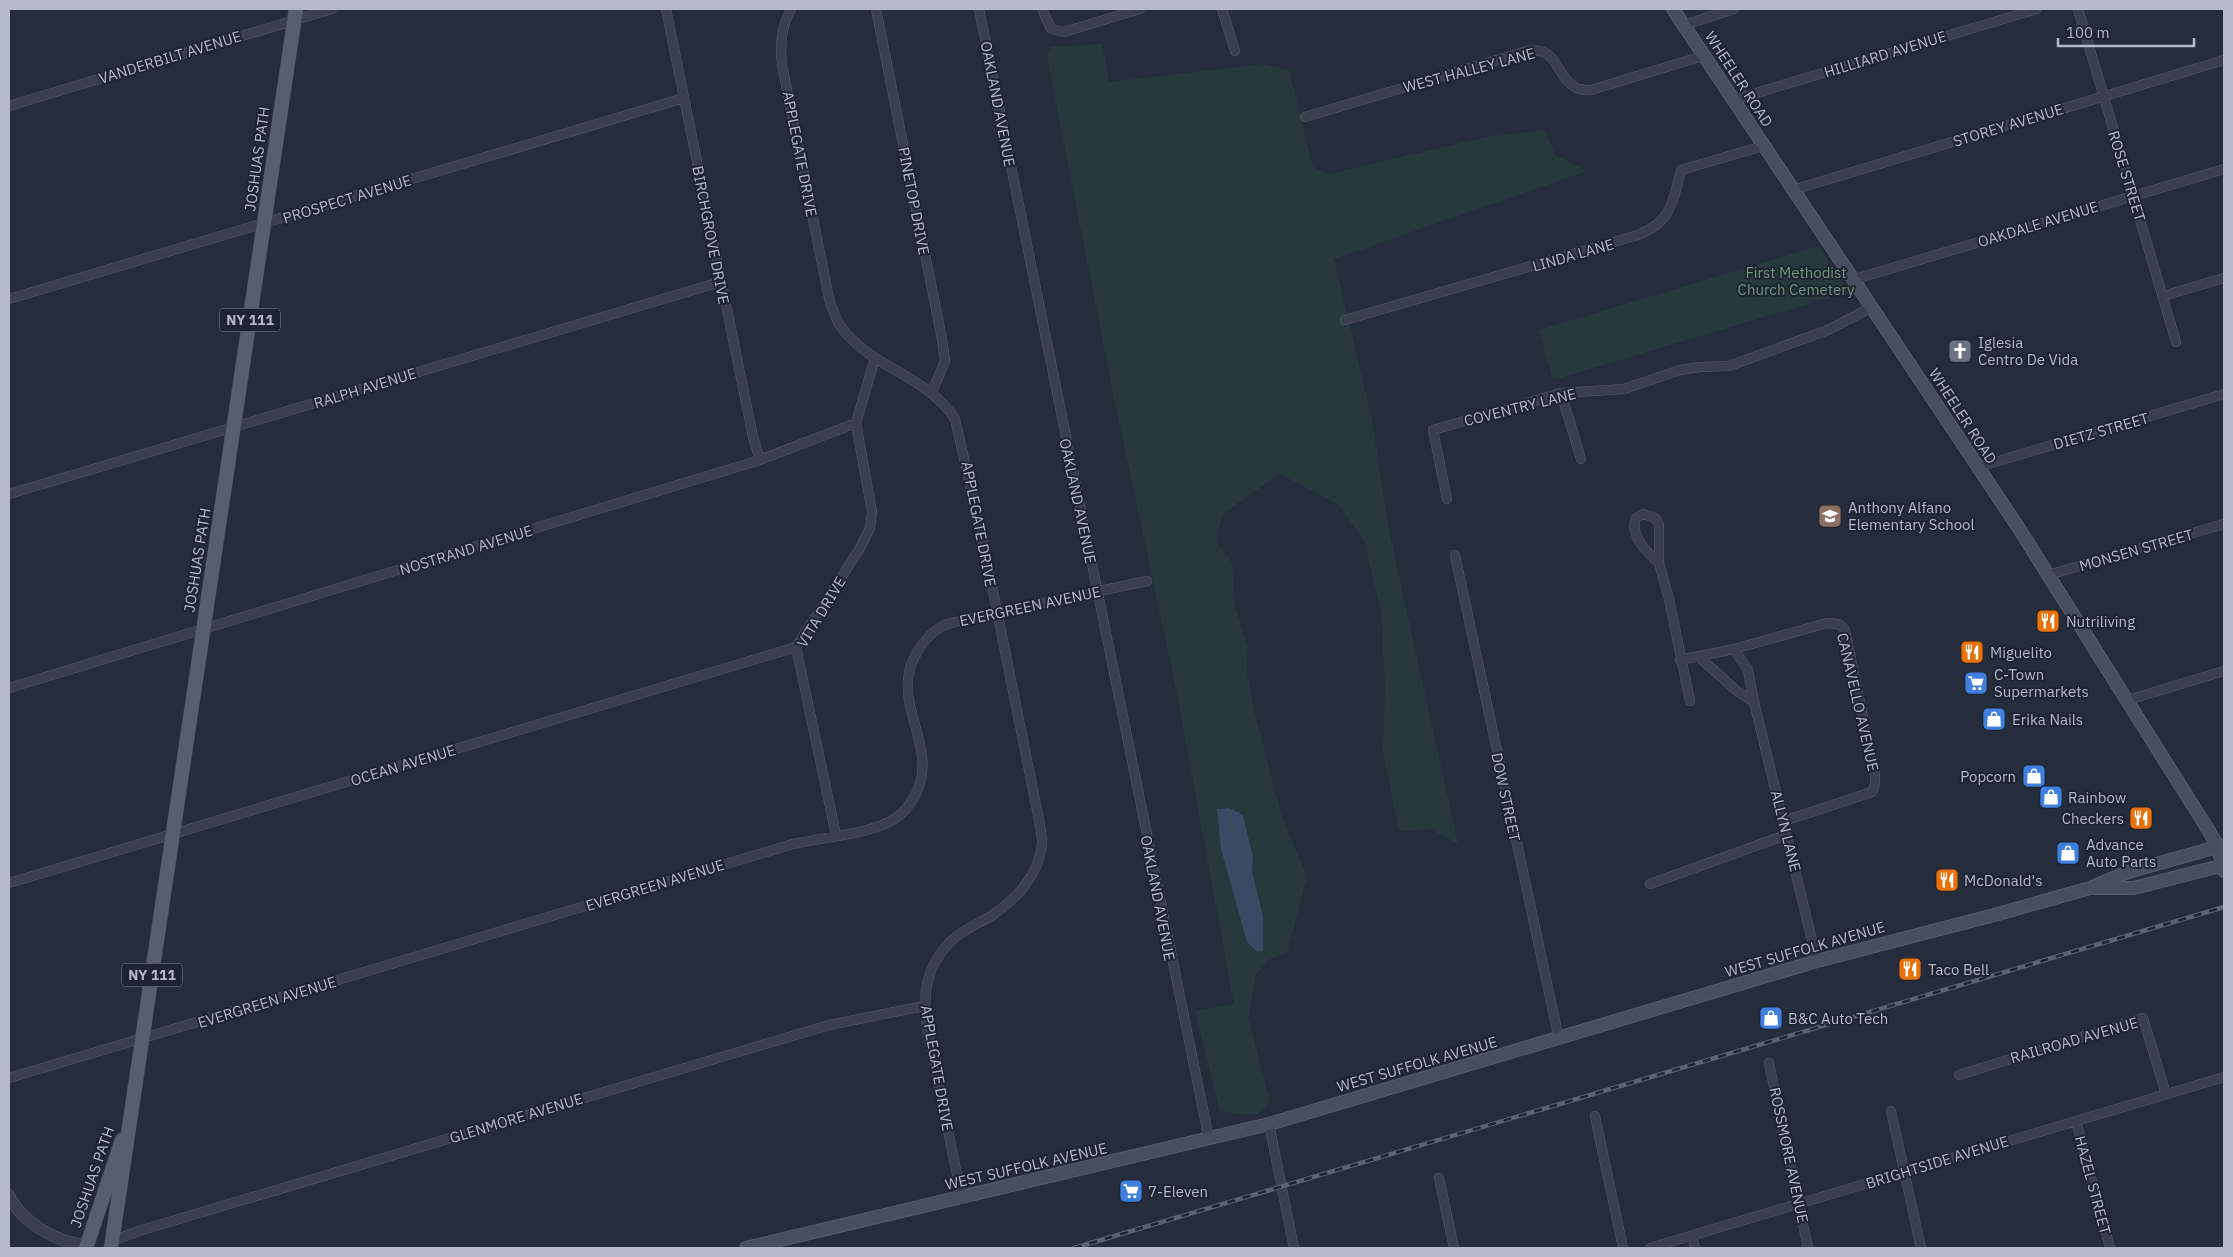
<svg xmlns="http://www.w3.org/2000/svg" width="2233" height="1257" viewBox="0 0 2233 1257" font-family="'IBM Plex Sans',sans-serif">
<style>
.green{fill:#27393d;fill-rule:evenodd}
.water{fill:#3b4964}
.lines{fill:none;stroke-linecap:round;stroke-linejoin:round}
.minor-casing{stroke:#575d6a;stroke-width:10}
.tertiary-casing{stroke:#575d6a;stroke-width:12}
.secondary-casing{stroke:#575d6a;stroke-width:14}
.primary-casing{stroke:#424855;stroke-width:15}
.minor{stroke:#393f4c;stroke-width:9}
.tertiary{stroke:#393f4c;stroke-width:11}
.secondary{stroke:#474e5f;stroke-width:12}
.primary{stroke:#575e6c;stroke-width:14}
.rail-casing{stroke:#5b6373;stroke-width:4.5}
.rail{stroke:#1e2431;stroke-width:2.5;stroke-dasharray:8;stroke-linecap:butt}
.labels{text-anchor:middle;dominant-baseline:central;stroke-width:4;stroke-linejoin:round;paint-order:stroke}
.shield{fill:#1e2431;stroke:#878d9b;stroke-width:1}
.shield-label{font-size:14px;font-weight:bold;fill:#b4bac8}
.street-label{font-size:15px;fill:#b4bac8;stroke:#1e2431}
.park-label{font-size:15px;fill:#6d977a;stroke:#1e2431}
.poi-label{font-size:15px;fill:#b4bac8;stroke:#1e2431;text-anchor:start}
</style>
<rect width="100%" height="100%" fill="#252d3c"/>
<path class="green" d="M1102 44 1109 82 1264 64 1289 70 1313 167 1329 174 1487 137 1545 130 1555 155 1587 171 1334 259 1372 420 1389 530 1458 844 1430 829 1399 831 1383 751 1385 685 1381 611 1364 541 1339 505 1280 474 1222 514 1216 541 1232 563 1235 607 1248 648 1246 667 1254 710 1282 817 1307 877 1287 953 1268 960 1256 975 1248 1017 1270 1102 1258 1114H1242L1220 1111 1195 1011 1234 1004 1176 689 1114 398 1047 57 1051 47ZM1243 815 1253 857 1252 871 1263 916V951L1256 952Z
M1819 246 1848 292 1553 380 1539 330Z"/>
<path class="water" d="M1229 808 1243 815 1253 857 1252 871 1263 916V951L1257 952 1247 942 1221 849 1217 809Z"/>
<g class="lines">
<g class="minor-casing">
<path id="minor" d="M666 9 753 437 760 460
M791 9C781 27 780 45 782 65L830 303C834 311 836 321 841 327 872 369 927 375 955 419L983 541 1039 820C1040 827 1042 836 1042 843 1040 874 1016 900 991 916 978 924 963 929 951 941 924 968 922 998 928 1033L962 1199
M876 9 942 339 945 361 932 392
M979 9 1209 1139
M1042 9 1051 29 1064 32 1140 9
M1222 9 1235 51
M2078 9 2176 342
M1684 25 1734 9
M1733 100 2037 9
M9 106 332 9
M1305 117 1527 51C1559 46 1554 75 1576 88 1580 90 1587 90 1591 90L1703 56
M1793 190 2224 60
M1852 280 2224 169
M2163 296 2224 278
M9 299 684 98
M1345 320 1638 235C1671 222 1673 202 1681 170L1763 146
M1561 393 1581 459
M1978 467 2224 394
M9 494 720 282
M1447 499 1433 430 1561 393 1624 389 1680 370 1700 367 1729 366 1828 330 1872 307
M1455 555 1559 1039
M1659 563C1647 552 1629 535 1636 518L1643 514 1655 518 1659 524V563L1669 599 1690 701
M2048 575 2224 524
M1734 649 1748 670 1754 702 1817 961
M1698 656 1738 692 1754 702
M1680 660 1734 649 1827 623 1839 624 1845 630 1875 775V784L1872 792 1784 821
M9 688 760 460 856 423 875 358
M2128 700 2224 671
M836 835 796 647 859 550 870 528 872 512 856 423
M9 883 796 647
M1650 884 1786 835
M1769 1063 1808 1248
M1959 1075 2143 1018 2166 1094
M9 1078 793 844C820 838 866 834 889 822 898 818 906 810 911 802 942 758 900 715 909 673 910 664 915 656 919 649 925 640 932 632 941 627 948 623 958 622 966 619L1147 581
M1891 1111 1921 1248
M1595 1116 1623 1248
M2076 1121 2110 1248
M1269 1124 1294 1248
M1439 1178 1454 1248
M1692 1236 1695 1248
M112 1241 139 1231 829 1025 924 1006
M1650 1248 2224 1077"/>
</g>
<g class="tertiary-casing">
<path id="tertiary" d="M9 1195C21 1222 57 1243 87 1245"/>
</g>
<g class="secondary-casing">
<path id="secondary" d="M1673 9 2018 527 2209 831 2218 847 2224 871
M2095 888H2134L2224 865
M746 1248 1269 1124 1817 961 1998 914 2090 888 2128 872 2224 845"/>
</g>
<g class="primary-casing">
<path id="primary" d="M86 1248 122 1140
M111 1248 296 9"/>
</g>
<use href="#minor" class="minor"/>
<use href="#tertiary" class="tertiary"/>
<use href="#secondary" class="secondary"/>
<use href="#primary" class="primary"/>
<g class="rail-casing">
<path id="rail" d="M1074 1248 2224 907"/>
</g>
<use href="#rail" class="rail"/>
</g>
<defs>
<g id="church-square" transform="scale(1.25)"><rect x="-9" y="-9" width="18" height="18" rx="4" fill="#6b7280" stroke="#1e2431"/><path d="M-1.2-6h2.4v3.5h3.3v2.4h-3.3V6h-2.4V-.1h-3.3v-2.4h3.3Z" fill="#fff"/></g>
<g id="school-square" transform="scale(1.25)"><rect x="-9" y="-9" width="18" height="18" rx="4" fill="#8d6e63" stroke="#1e2431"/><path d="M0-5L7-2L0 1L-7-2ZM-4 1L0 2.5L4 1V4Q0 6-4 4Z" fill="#fff"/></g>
<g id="restaurant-square" transform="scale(1.25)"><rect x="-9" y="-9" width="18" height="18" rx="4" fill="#e8710a" stroke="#1e2431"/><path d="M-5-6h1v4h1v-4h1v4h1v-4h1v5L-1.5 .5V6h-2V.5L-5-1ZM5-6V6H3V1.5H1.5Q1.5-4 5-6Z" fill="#fff"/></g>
<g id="supermarket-square" transform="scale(1.25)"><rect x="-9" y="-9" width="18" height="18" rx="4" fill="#3f7fe0" stroke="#1e2431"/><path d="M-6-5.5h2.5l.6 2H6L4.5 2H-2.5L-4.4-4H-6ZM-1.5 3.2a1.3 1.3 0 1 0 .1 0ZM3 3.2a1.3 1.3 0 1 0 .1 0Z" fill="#fff"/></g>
<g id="shop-square" transform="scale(1.25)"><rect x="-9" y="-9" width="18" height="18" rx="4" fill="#3f7fe0" stroke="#1e2431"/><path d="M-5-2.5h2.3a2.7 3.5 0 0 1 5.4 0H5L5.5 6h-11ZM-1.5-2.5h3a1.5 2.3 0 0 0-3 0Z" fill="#fff"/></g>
</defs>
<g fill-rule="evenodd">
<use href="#church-square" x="1960" y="351"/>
<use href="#school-square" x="1830" y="516"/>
<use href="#restaurant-square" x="2048" y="621"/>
<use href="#restaurant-square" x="1972" y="652"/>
<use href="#supermarket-square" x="1976" y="683"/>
<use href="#shop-square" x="1994" y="719"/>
<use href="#shop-square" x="2034" y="776"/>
<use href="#shop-square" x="2051" y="797"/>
<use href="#restaurant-square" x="2141" y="818"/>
<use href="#shop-square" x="2068" y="853"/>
<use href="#restaurant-square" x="1947" y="880"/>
<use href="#restaurant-square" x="1910" y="969"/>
<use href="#shop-square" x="1771" y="1018"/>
<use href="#supermarket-square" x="1131" y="1191"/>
</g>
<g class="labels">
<g class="shield">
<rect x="220" y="308.5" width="60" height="23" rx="4"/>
<rect x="122" y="963.5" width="60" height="23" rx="4"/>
</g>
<g class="shield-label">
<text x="250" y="320">NY 111</text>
<text x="152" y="975">NY 111</text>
</g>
<g class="street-label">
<text transform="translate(1885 54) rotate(-17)">HILLIARD AVENUE</text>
<text transform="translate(170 57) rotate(-17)">VANDERBILT AVENUE</text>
<text transform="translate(1469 70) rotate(-15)">WEST HALLEY LANE</text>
<text transform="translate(1739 79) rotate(57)">WHEELER ROAD</text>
<text transform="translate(998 104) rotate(79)">OAKLAND AVENUE</text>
<text transform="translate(2008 125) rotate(-17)">STOREY AVENUE</text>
<text transform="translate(800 154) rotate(79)">APPLEGATE DRIVE</text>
<text transform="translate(257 159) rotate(-82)">JOSHUAS PATH</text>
<text transform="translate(2127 176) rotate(73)">ROSE STREET</text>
<text transform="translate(347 199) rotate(-17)">PROSPECT AVENUE</text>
<text transform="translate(914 201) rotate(79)">PINETOP DRIVE</text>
<text transform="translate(2038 224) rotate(-17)">OAKDALE AVENUE</text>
<text transform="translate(711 235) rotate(79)">BIRCHGROVE DRIVE</text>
<text transform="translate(1573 255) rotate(-16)">LINDA LANE</text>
<text transform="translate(365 388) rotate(-17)">RALPH AVENUE</text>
<text transform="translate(1520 407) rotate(-14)">COVENTRY LANE</text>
<text transform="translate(1963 416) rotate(57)">WHEELER ROAD</text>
<text transform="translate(2101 431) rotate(-16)">DIETZ STREET</text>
<text transform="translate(1078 501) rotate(78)">OAKLAND AVENUE</text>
<text transform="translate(979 524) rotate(79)">APPLEGATE DRIVE</text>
<text transform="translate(466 550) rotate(-17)">NOSTRAND AVENUE</text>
<text transform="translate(2136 550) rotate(-16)">MONSEN STREET</text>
<text transform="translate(197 560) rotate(-81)">JOSHUAS PATH</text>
<text transform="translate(1030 606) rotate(-12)">EVERGREEN AVENUE</text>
<text transform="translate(821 612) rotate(-59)">VITA DRIVE</text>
<text transform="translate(1858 702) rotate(77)">CANAVELLO AVENUE</text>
<text transform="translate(403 765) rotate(-17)">OCEAN AVENUE</text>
<text transform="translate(1506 797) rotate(78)">DOW STREET</text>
<text transform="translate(1786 831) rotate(76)">ALLYN LANE</text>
<text transform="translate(655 885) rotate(-17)">EVERGREEN AVENUE</text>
<text transform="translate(1158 898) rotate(79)">OAKLAND AVENUE</text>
<text transform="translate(1805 949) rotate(-16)">WEST SUFFOLK AVENUE</text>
<text transform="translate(267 1002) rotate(-17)">EVERGREEN AVENUE</text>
<text transform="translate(2074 1040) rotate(-16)">RAILROAD AVENUE</text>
<text transform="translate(1417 1064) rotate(-16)">WEST SUFFOLK AVENUE</text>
<text transform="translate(937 1068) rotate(80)">APPLEGATE DRIVE</text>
<text transform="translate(516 1118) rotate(-17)">GLENMORE AVENUE</text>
<text transform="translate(1789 1155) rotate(78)">ROSSMORE AVENUE</text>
<text transform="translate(1937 1162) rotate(-17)">BRIGHTSIDE AVENUE</text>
<text transform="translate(1026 1166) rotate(-13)">WEST SUFFOLK AVENUE</text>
<text transform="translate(92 1177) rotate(-71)">JOSHUAS PATH</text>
<text transform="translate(2093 1185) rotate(75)">HAZEL STREET</text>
</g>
<g class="park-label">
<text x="1796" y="272">First Methodist<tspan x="1796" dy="17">Church Cemetery</tspan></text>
</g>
<g class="poi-label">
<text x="1978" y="342">Iglesia<tspan x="1978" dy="17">Centro De Vida</tspan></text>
<text x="1848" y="507">Anthony Alfano<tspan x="1848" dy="17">Elementary School</tspan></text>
<text x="2066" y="621">Nutriliving</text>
<text x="1990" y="652">Miguelito</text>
<text x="1994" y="674">C‑Town<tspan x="1994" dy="17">Supermarkets</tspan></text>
<text x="2012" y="719">Erika Nails</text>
<text x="2016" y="776" text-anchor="end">Popcorn</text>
<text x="2068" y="797">Rainbow</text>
<text x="2124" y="818" text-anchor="end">Checkers</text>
<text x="2086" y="844">Advance<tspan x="2086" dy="17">Auto Parts</tspan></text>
<text x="1964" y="880">McDonald's</text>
<text x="1928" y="969">Taco Bell</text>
<text x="1788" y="1018">B&amp;C Auto Tech</text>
<text x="1148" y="1191">7-Eleven</text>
</g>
</g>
<rect width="2233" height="1257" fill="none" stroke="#b4bac8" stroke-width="20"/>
<path d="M2058 38v8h136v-8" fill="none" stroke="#b4bac8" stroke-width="2.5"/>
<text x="2066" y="38" font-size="15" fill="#b4bac8" stroke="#1e2431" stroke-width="4" paint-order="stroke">100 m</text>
</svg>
